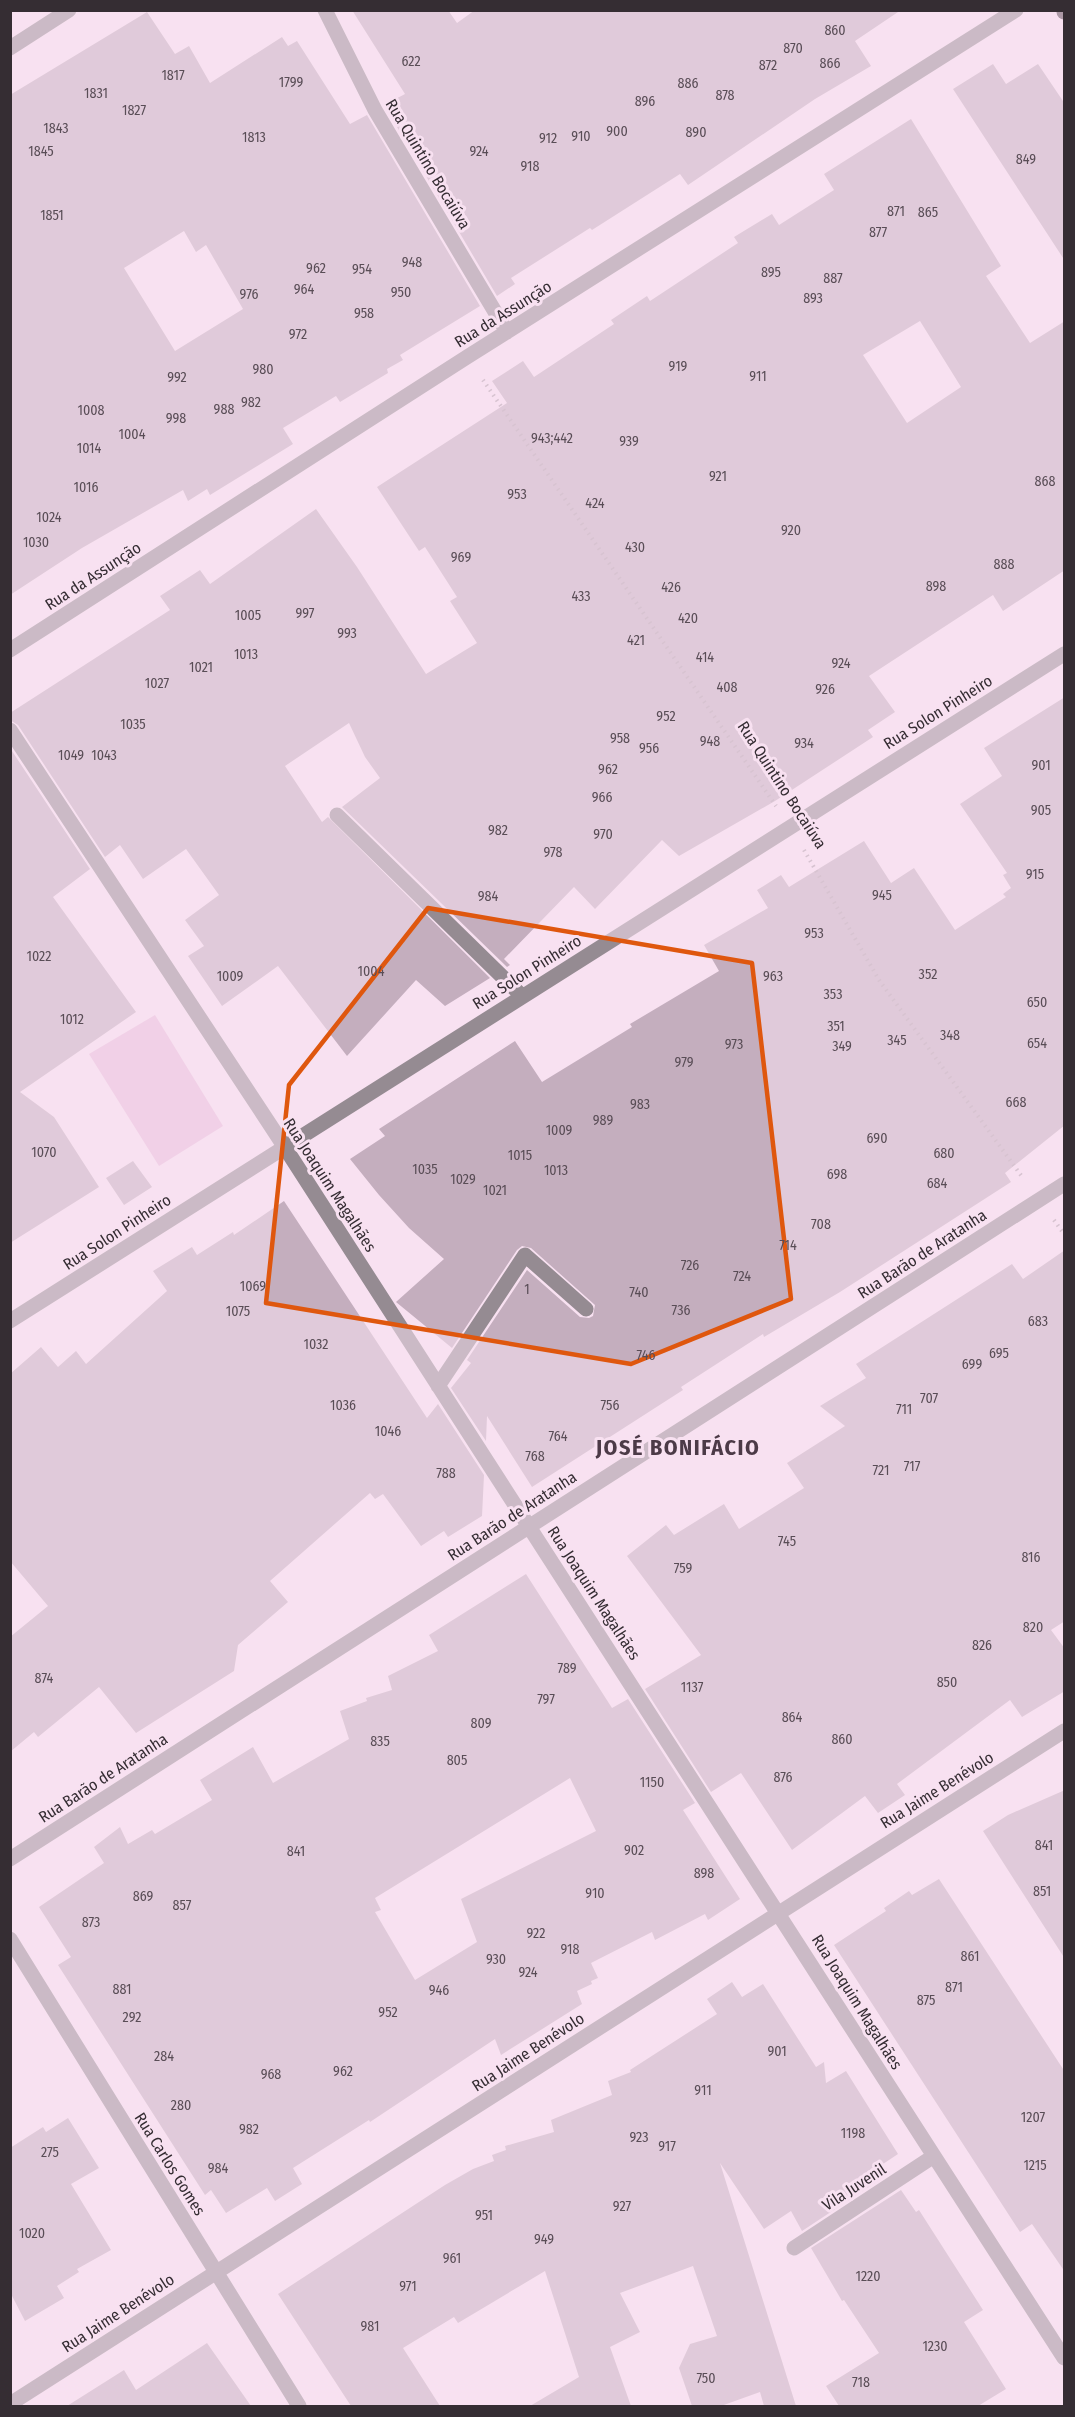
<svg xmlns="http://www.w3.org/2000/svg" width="1075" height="2417" viewBox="0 0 1075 2417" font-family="'Fira Sans Condensed',sans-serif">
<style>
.green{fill:#e9bbdc}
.building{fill:#c4aebe;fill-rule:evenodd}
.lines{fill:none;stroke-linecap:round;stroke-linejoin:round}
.path{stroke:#b09eab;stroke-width:4;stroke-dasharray:1.5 4.5;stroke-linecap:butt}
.minor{stroke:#958b92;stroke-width:15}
.major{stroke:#50414c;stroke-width:15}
.marked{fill:none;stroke:#df570e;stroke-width:4.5;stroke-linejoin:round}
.labels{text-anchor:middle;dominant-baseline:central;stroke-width:6;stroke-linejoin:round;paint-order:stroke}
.number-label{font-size:14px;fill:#594d56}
.street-label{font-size:16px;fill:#352d33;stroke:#f8e1f1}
.district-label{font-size:22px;font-weight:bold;letter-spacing:1.5px;fill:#4c3a47;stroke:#f8e1f1}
</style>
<rect width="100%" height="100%" fill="#f8e1f1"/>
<path class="green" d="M155 1015 223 1126 159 1166 89 1054Z"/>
<path class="building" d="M352 10H448L457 23 475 10H901L855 41 871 66 815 99 688 185 680 174 592 230 590 228 511 278 515 284 497 296 384 105 405 94Z
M147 12 175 54 189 46 210 83 282 37 288 46 297 41 350 124 367 115 480 306 400 355 403 360 387 369 388 373 340 402 336 396 283 428 293 444 210 495 207 489 188 501 183 490 82 548 10 595V95ZM184 231 196 252 206 245 243 309 175 351 124 268Z
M993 64 1006 84 1038 64 1065 104V261L953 89Z
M911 119 1001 266 986 276 1030 343 1065 321V570L1003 611 993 595 869 676 895 712 868 730 873 737 775 801 679 856 662 840 595 909 574 887 504 959 510 965 507 967 342 807 380 778 365 757 349 723 285 766 322 822 328 817 490 978 445 1006 416 980 347 1056 278 966 222 1006 188 956 204 946 185 920 219 895 186 849 143 879 120 845 105 857 18 725 10 720V713L170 610 160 596 200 570 210 584 316 509 357 567 426 674 477 643 450 601 457 597 425 547 419 551 377 487 507 403 492 381 523 361 534 377 614 324 611 320 647 296 650 301 738 243 734 237 772 214 779 225 834 190 824 174ZM920 321 961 387 907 423 863 355Z
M1065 697V1125L1005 1173 1011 1182 840 1292 764 1337 763 1334 681 1387 683 1390 532 1487 487 1416 486 1441 451 1388 471 1363 467 1360 527 1270 580 1317 589 1318 593 1316 595 1305 531 1248 522 1246 517 1250 452 1348 396 1302 444 1259 409 1228 379 1195 350 1159 385 1136 379 1129 515 1041 542 1082 632 1027 630 1024 719 971 704 945 768 908 757 890 781 875 789 887 864 841 891 883 914 868 955 930 1006 897 1003 894 1011 888 1003 875 1007 873 960 804 1002 776 984 748Z
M10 748 90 869 53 897 136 1012 20 1092 54 1117 99 1187 10 1243Z
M133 1161 152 1187 124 1205 106 1178Z
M284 1201 427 1418 438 1404 484 1475 482 1516 448 1537 444 1531 421 1546 383 1494 375 1499 370 1493 270 1581 288 1602 238 1645 234 1671 136 1733 99 1687 38 1737 34 1732 10 1752V1637L48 1606 10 1561V1374L41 1347 58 1367 76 1351 86 1364 167 1291 153 1271 192 1247 197 1255 233 1232 234 1235Z
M1065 1250V1621L1051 1630 1065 1649V1691L1022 1717 1010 1700 897 1784 905 1795 878 1813 865 1796 792 1850 741 1773 711 1792 645 1689 701 1655 627 1556 666 1525 674 1535 724 1504 739 1529 804 1488 787 1463 845 1426 820 1406 866 1378 856 1364 1012 1264 1023 1279Z
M526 1574 612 1708 628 1699 695 1803 683 1810 740 1899 708 1920 705 1914 655 1940 652 1932 591 1963 598 1978 591 1981 592 1984 577 1991 582 2004 501 2055 495 2039 370 2122 369 2120 293 2168 302 2184 275 2201 267 2188 226 2213 211 2190 205 2195 58 1965 71 1957 39 1907 104 1863 94 1847 120 1827 128 1844 152 1830 155 1834 212 1800 200 1780 253 1747 273 1783 349 1739 340 1711 367 1701 366 1698 392 1690 388 1676 438 1651 429 1635ZM570 1778 596 1831 461 1899 477 1942 415 1980 375 1912 381 1910 375 1898Z
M1065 1790V1959L983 1831 1008 1815Z
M939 1879 1065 2072V2272L1032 2224 1020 2232 834 1945 886 1911 884 1908 909 1891 912 1895Z
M732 1982 742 1997 763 1984 816 2067 824 2062 826 2083 846 2071 898 2154 883 2164 890 2173 802 2231 791 2211 764 2229 720 2163 796 2406H764L760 2392 721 2406H692L679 2368 690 2344 717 2336 693 2266 620 2293 640 2332 610 2347 631 2406H530L579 2377 545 2271 458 2323 454 2317 403 2348 440 2406H351L278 2294 445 2185 473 2169 494 2161 492 2155 506 2150 505 2146 554 2132 551 2120 612 2095 608 2081 631 2072 630 2070 717 2014 707 1999Z
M68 2118 99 2168 71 2184 111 2250 77 2269 79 2272 57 2286 64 2298 25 2321 10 2292V2148L43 2127 46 2132Z
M901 2190 916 2212 919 2210 983 2310 964 2322 1006 2389 978 2406H839L826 2386 879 2353 844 2300 842 2301 811 2248Z
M207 2343 251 2406H67L124 2370 136 2390Z"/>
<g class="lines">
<path class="path" d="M483 380 776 806
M804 850 879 980 1023 1178
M1054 1220 1064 1234"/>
<path class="minor" d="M325 10 375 110 507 332
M10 48 69 10
M10 650 467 357 1016 10
M10 730 284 1146 1064 2358
M337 815 522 996
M10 1321 1064 654
M438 1386 525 1255 586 1309
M10 1859 1064 1184
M10 1939 299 2406
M794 2248 934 2156
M10 2404 1064 1731"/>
<path class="major" d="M1064 10V12"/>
</g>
<path d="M0 0H1075V2417H0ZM428 908 752 963 791 1299 631 1364 266 1303 289 1085Z" fill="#f8e1f1" fill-opacity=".55" fill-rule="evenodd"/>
<path class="marked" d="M428 908 752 963 791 1299 631 1364 266 1303 289 1085Z"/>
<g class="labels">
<g class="number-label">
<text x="835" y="30">860</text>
<text x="793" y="48">870</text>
<text x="411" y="61">622</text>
<text x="830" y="63">866</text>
<text x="768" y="65">872</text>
<text x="173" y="75">1817</text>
<text x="291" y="82">1799</text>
<text x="688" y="83">886</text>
<text x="96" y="93">1831</text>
<text x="725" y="95">878</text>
<text x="645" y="101">896</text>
<text x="134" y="110">1827</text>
<text x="56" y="128">1843</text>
<text x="617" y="131">900</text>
<text x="696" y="132">890</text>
<text x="581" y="136">910</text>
<text x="254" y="137">1813</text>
<text x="548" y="138">912</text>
<text x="41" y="151">1845</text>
<text x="479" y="151">924</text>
<text x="1026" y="159">849</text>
<text x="530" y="166">918</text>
<text x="896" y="211">871</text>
<text x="928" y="212">865</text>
<text x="52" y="215">1851</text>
<text x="878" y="232">877</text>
<text x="412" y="262">948</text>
<text x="316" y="268">962</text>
<text x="362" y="269">954</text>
<text x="771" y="272">895</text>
<text x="833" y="278">887</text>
<text x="304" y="289">964</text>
<text x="401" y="292">950</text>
<text x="249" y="294">976</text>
<text x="813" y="298">893</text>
<text x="364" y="313">958</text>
<text x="298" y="334">972</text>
<text x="678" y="366">919</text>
<text x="263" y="369">980</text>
<text x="758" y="376">911</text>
<text x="177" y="377">992</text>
<text x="251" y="402">982</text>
<text x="224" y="409">988</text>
<text x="91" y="410">1008</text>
<text x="176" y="418">998</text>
<text x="132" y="434">1004</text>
<text x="552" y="438">943;442</text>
<text x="629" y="441">939</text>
<text x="89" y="448">1014</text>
<text x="718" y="476">921</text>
<text x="1045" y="481">868</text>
<text x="86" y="487">1016</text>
<text x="517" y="494">953</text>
<text x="595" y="503">424</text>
<text x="49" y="517">1024</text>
<text x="791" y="530">920</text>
<text x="36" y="542">1030</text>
<text x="635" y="547">430</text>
<text x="461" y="557">969</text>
<text x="1004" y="564">888</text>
<text x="936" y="586">898</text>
<text x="671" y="587">426</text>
<text x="581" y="596">433</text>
<text x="305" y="613">997</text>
<text x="248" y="615">1005</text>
<text x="688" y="618">420</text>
<text x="347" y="633">993</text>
<text x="636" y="640">421</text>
<text x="246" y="654">1013</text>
<text x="705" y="657">414</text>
<text x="841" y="663">924</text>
<text x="201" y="667">1021</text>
<text x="157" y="683">1027</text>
<text x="727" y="687">408</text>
<text x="825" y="689">926</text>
<text x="666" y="716">952</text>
<text x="133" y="724">1035</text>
<text x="620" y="738">958</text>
<text x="710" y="741">948</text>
<text x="804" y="743">934</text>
<text x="649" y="748">956</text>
<text x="71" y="755">1049</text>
<text x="104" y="755">1043</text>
<text x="1041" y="765">901</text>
<text x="608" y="769">962</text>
<text x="602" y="797">966</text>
<text x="1041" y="810">905</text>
<text x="498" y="830">982</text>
<text x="603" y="834">970</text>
<text x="553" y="852">978</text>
<text x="1035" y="874">915</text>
<text x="882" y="895">945</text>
<text x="488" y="896">984</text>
<text x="814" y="933">953</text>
<text x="39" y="956">1022</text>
<text x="371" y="971">1004</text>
<text x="928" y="974">352</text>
<text x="230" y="976">1009</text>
<text x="773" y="976">963</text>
<text x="833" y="994">353</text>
<text x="1037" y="1002">650</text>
<text x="72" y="1019">1012</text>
<text x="836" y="1026">351</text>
<text x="950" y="1035">348</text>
<text x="897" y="1040">345</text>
<text x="1037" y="1043">654</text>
<text x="734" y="1044">973</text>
<text x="842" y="1046">349</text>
<text x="684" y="1062">979</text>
<text x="1016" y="1102">668</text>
<text x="640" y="1104">983</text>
<text x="603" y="1120">989</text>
<text x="559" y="1130">1009</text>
<text x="877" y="1138">690</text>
<text x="44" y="1152">1070</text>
<text x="944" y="1153">680</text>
<text x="520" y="1155">1015</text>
<text x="425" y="1169">1035</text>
<text x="556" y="1170">1013</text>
<text x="837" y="1174">698</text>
<text x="463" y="1179">1029</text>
<text x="937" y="1183">684</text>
<text x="495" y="1190">1021</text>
<text x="821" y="1224">708</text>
<text x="788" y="1245">714</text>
<text x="690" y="1265">726</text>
<text x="742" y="1276">724</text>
<text x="253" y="1286">1069</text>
<text x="527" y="1289">1</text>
<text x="639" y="1292">740</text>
<text x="681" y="1310">736</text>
<text x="238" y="1311">1075</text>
<text x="1038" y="1321">683</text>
<text x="316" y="1344">1032</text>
<text x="999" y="1353">695</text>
<text x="646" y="1355">746</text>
<text x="972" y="1364">699</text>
<text x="929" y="1398">707</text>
<text x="343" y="1405">1036</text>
<text x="610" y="1405">756</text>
<text x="904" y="1409">711</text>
<text x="388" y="1431">1046</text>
<text x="558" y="1436">764</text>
<text x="535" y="1456">768</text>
<text x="912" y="1466">717</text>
<text x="881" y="1470">721</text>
<text x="446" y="1473">788</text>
<text x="787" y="1541">745</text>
<text x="1031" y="1557">816</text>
<text x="683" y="1568">759</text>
<text x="1033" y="1627">820</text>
<text x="982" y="1645">826</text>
<text x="567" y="1668">789</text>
<text x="44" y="1678">874</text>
<text x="947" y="1682">850</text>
<text x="692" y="1687">1137</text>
<text x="546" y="1699">797</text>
<text x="792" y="1717">864</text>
<text x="481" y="1723">809</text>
<text x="842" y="1739">860</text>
<text x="380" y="1741">835</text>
<text x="457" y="1760">805</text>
<text x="783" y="1777">876</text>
<text x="652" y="1782">1150</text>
<text x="1044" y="1845">841</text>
<text x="634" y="1850">902</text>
<text x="296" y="1851">841</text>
<text x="704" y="1873">898</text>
<text x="1042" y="1891">851</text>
<text x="595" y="1893">910</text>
<text x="143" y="1896">869</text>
<text x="182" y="1905">857</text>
<text x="91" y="1922">873</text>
<text x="536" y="1933">922</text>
<text x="570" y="1949">918</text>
<text x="970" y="1956">861</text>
<text x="496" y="1959">930</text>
<text x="528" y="1972">924</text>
<text x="954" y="1987">871</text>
<text x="122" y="1989">881</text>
<text x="439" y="1990">946</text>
<text x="926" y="2000">875</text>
<text x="388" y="2012">952</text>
<text x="132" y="2017">292</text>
<text x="777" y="2051">901</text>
<text x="164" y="2056">284</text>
<text x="343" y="2071">962</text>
<text x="271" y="2074">968</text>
<text x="703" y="2090">911</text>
<text x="181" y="2105">280</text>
<text x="1033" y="2117">1207</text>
<text x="249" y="2129">982</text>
<text x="853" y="2133">1198</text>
<text x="639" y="2137">923</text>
<text x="667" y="2146">917</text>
<text x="50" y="2152">275</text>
<text x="1035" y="2165">1215</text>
<text x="218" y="2168">984</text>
<text x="622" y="2206">927</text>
<text x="484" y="2215">951</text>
<text x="32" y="2233">1020</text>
<text x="544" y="2239">949</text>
<text x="452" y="2258">961</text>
<text x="868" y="2276">1220</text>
<text x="408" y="2286">971</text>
<text x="370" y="2326">981</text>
<text x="935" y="2346">1230</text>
<text x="706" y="2378">750</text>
<text x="861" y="2382">718</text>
</g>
<g class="street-label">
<text transform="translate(428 164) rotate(59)">Rua Quintino Bocaiúva</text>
<text transform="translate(503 314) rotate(-32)">Rua da Assunção</text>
<text transform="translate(93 576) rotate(-33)">Rua da Assunção</text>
<text transform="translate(938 712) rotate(-32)">Rua Solon Pinheiro</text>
<text transform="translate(782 785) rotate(57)">Rua Quintino Bocaiúva</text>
<text transform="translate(527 972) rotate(-32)">Rua Solon Pinheiro</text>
<text transform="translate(330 1185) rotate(57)">Rua Joaquim Magalhães</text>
<text transform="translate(117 1232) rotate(-33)">Rua Solon Pinheiro</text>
<text transform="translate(922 1254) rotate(-33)">Rua Barão de Aratanha</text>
<text transform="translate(512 1516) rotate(-33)">Rua Barão de Aratanha</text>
<text transform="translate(594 1593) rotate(57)">Rua Joaquim Magalhães</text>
<text transform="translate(103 1778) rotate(-33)">Rua Barão de Aratanha</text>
<text transform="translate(937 1790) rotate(-32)">Rua Jaime Benévolo</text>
<text transform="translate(857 2002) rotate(58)">Rua Joaquim Magalhães</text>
<text transform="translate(528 2052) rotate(-33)">Rua Jaime Benévolo</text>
<text transform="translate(170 2164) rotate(58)">Rua Carlos Gomes</text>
<text transform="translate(854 2187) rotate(-33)">Vila Juvenil</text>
<text transform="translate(118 2313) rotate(-33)">Rua Jaime Benévolo</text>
</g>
<g class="district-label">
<text x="678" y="1447">JOSÉ BONIFÁCIO</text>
</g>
</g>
<rect width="1075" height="2417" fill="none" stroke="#352d33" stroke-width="24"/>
</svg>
